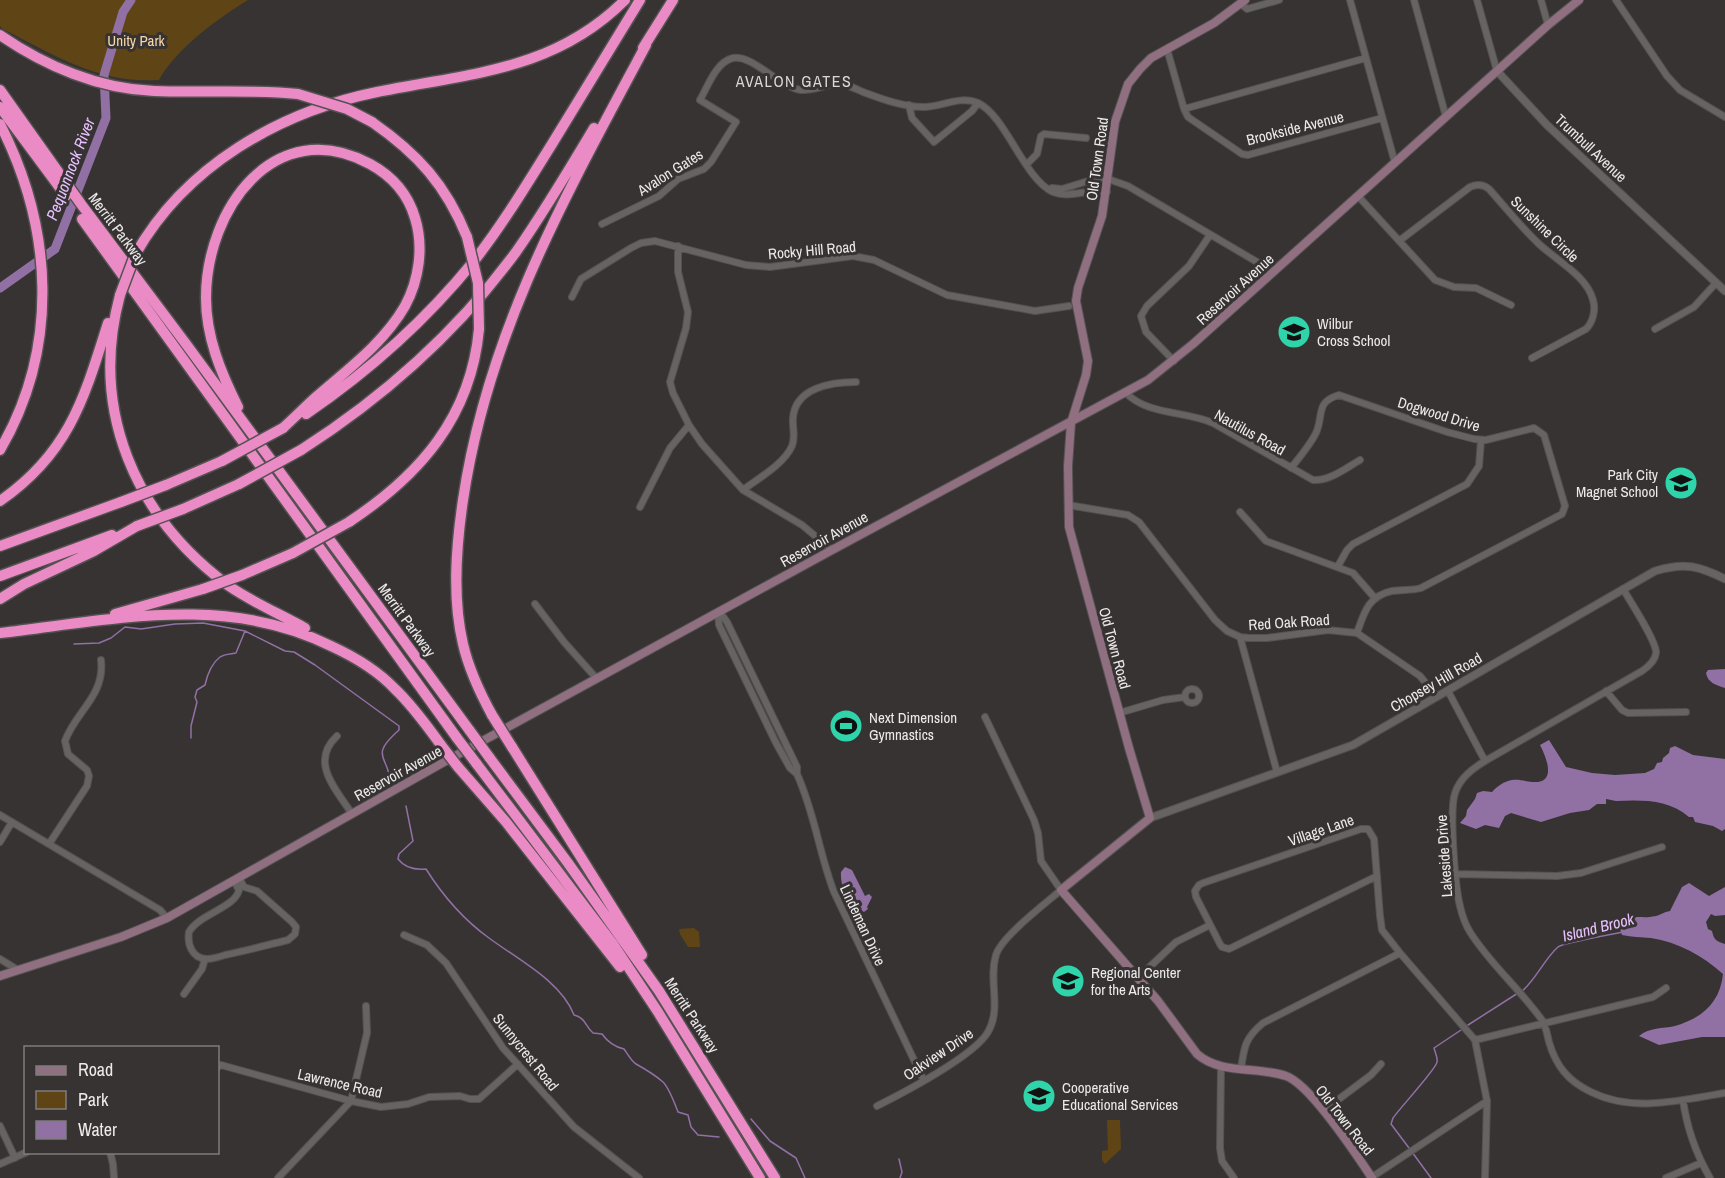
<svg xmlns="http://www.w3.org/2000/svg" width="1725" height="1178" viewBox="0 0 1725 1178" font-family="'Archivo Narrow',sans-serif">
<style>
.green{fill:#5f4416}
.water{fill:#9170a4}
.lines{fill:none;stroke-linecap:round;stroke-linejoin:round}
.stream{stroke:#9170a4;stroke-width:1.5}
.river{stroke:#9170a4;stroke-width:9}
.minor-casing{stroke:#545151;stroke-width:8}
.tertiary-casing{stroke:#545151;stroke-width:9}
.secondary-casing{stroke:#545151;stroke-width:10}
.motorway-casing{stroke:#545151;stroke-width:13}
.minor{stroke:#676363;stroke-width:6}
.tertiary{stroke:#676363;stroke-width:7}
.secondary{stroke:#8f6f80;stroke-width:8}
.motorway{stroke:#eb8bc5;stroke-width:10}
.motorway-bridge-casing{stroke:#545151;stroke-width:13;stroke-linecap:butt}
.motorway-bridge{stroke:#eb8bc5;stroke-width:10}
.labels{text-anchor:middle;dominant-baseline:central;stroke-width:6;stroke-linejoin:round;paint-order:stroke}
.park-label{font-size:15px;fill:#f7d8aa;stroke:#373333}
.street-label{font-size:15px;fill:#edeaeb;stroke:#373333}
.poi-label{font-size:15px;fill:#edeaeb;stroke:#373333;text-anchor:start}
.neighbourhood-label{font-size:16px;letter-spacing:1.5px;fill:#dcd7d7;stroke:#373333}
.water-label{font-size:16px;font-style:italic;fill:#e8c1ff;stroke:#373333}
</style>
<rect width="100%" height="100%" fill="#373333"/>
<path class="green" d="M0 0H248C218 18 175 50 159 80 99 84 54 55 3 29L0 26Z
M694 928 699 932 700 947H688L680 934 679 929Z
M1107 1120H1120L1121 1149 1105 1164 1102 1160V1151L1108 1150Z"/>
<path class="water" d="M1725 669V688C1716 685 1708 683 1706 673L1708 670Z
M1549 740 1566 767 1592 773 1615 775 1645 773 1654 769 1657 763 1662 762 1663 758 1669 753 1670 748 1675 746 1693 755 1725 759V829L1722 831 1713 826 1695 822 1693 817H1689C1668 799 1642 800 1616 801L1606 799V804H1597L1589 810 1570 813 1541 822 1511 813 1505 816 1499 828 1485 825 1476 829 1460 823 1466 816 1467 810 1475 799 1477 793 1483 791 1492 792C1496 787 1502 783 1508 781 1516 778 1524 781 1532 782 1558 784 1546 757 1540 745Z
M845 867 852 870 865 896 869 894 872 897 867 907 868 909 864 912 859 909 858 904C846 897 840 886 841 872Z
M1689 883 1709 896 1725 887V915L1715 916 1711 914 1706 922 1708 929 1712 931C1714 940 1716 941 1725 944V1037H1702L1659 1045 1639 1036C1650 1027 1662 1029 1675 1026 1702 1018 1720 1003 1723 974 1703 956 1678 942 1651 938 1641 937 1632 937 1622 935L1620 929C1633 911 1638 920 1656 916 1660 915 1664 912 1670 911L1682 887Z"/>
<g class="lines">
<path class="stream" d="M74 644 99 643 111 638 125 627 141 629 175 624 203 623 245 631 285 651 294 652 315 665 399 726V730C366 759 392 756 390 786
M191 738V726L197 702 195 697 197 690 205 685C207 676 212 663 220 657 224 654 231 654 236 653L245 631
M406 806 413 841 399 854 398 859C405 868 416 870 426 869 443 896 464 920 489 938 517 959 561 981 574 1015 586 1018 585 1026 593 1033L602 1034C607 1041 615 1047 624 1049 627 1053 631 1061 636 1064 645 1069 655 1075 663 1082 669 1088 675 1104 678 1112L688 1115 691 1127 698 1135 719 1137
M1522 991C1535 981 1545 958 1558 947 1562 943 1613 934 1623 932
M1468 1025 1518 993
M751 1119 770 1141 796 1158 805 1178
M1409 1148 1391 1124 1393 1118C1399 1109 1437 1068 1437 1062 1438 1058 1435 1052 1434 1048L1461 1030
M1412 1152 1431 1178
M899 1159 902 1172 900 1178"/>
<path class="river" d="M0 288 55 249 106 118 104 75 123 12 131 0"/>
<g class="minor-casing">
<path id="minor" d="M1350 0 1395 163
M1414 0 1446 117
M1477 0 1497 71
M1541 0 1548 25
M1616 0 1667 76 1680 90 1725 117
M1241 4 1247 9 1279 0
M1167 49 1184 109 1188 117 1242 154 1248 155 1382 118
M909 105 912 118 934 142 972 111 978 103
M1184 109 1366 58
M1027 164 1037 154 1041 136 1044 134 1086 138
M1108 179 1128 186 1274 272
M1052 188 1062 189 1088 181H1108
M1358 196 1435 280 1454 287 1476 288 1511 305
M602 224 659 196 678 179 704 169 711 162 736 122 700 100C708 86 716 62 733 58 752 54 779 87 801 90 815 91 828 83 841 84 849 85 856 89 863 92 882 99 903 107 924 107 942 107 960 95 978 103 1006 116 1024 179 1053 192 1071 199 1087 188 1107 192
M1399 241 1470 187C1477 184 1483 184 1489 189 1506 208 1521 227 1539 244 1556 260 1587 276 1593 300 1596 310 1593 322 1586 329L1532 358
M678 246V272L688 312 686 328 670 382 673 393 689 425 702 444 743 490 802 525 832 550
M572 297 581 279 631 248 641 243 655 241 746 265 770 267 853 256 874 260 947 295 1035 311 1069 306
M1655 329 1694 307 1716 283
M1174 361 1146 332 1141 316 1147 306 1189 266 1210 235
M1126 393C1147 415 1186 411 1213 423L1313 480C1330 481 1346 468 1360 460
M1291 468C1299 458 1310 445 1316 433 1324 415 1315 402 1339 395L1447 432 1474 439 1486 440 1534 428 1544 435 1565 506 1562 514 1421 588C1411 591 1402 589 1392 591 1368 596 1364 613 1357 633
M743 490C759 478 784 464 792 446 796 436 792 427 793 418 795 388 831 382 856 382
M1068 505 1128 515 1139 522 1215 620 1227 631 1240 637 1249 638H1267L1328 630 1357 633 1420 676 1437 697
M640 507 670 448 689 425
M1240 512 1266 541 1353 573 1374 597
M1338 566 1347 550 1353 544 1467 484 1479 466 1481 440
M1623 589C1630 601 1657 642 1656 653 1655 661 1648 667 1642 671L1485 761C1472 769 1460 778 1455 793 1449 811 1455 886 1460 906 1462 915 1465 924 1470 932 1490 964 1520 989 1542 1020 1546 1026 1547 1034 1549 1042 1556 1066 1568 1081 1591 1092 1633 1113 1681 1100 1725 1093
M535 604 564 642 597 679
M718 613 722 615 727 622 797 767V774C815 814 819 853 834 892L924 1081
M718 613 719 625 776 743 790 768 797 774
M1240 637 1277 772
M1185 696a7 7 0 1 1 14 0a7 7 0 1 1-14 0Z
M1448 691 1485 761
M1606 691 1622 710 1628 713 1686 712
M1119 713 1163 700 1185 697
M337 736C309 762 336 789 352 814
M0 815 160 910 167 918
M0 842 12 822
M49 844 87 786 89 776 87 770 68 754 65 741C76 711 105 696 101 660
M1456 874 1557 876 1581 873 1662 847
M1377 876 1229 949 1222 947 1220 944 1196 897 1195 891 1199 885 1203 883 1361 829H1368L1374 839 1380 916 1382 930 1400 953 1475 1040 1487 1101 1485 1178
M234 881 239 890C235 908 199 914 189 932 187 944 192 958 206 959 212 959 219 957 225 955 246 951 267 945 288 940L295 934 296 927 292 922 257 891 244 887 239 878
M404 935 427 945 446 963 503 1048 574 1127 639 1178
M0 959 18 970
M1139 977 1176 942 1210 925
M184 994 202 969 205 959
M1475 1040 1653 997 1666 988
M218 1067 221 1065 351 1101 381 1107 408 1104 429 1097 460 1096 470 1099H479L518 1064
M1221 1067 1220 1148 1222 1161 1234 1178
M1241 1069C1244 1047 1245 1038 1263 1023L1400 953
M1683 1100C1687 1129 1695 1152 1710 1178
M877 1106C903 1093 974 1056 988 1032 1002 1008 988 980 996 955 1001 937 1046 903 1061 890L1041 861 1038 833 1034 820 985 717
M1323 1111 1371 1075 1381 1064
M0 1126 15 1158
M110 1152 113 1164 114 1178
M0 1164 27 1152
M1372 1177 1487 1101
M278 1178 351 1101 367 1033 366 1006
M1666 1178 1701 1163"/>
</g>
<g class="tertiary-casing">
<path id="tertiary" d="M1497 71 1547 125 1725 291
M1150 818 1353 745 1655 571C1685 562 1699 566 1725 579"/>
</g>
<g class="secondary-casing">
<path id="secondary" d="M1245 0 1214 23 1151 58 1140 69 1128 84 1115 122 1102 216 1078 288 1076 301 1088 361 1086 375 1071 423 1068 466 1069 527 1129 748 1150 818 1061 890 1158 1001 1197 1054C1221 1075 1257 1066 1286 1076 1311 1085 1356 1154 1372 1178
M0 976 121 937 167 918 444 762 832 550 1148 380 1193 344 1548 25 1579 0"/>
</g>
<g class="motorway-casing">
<path id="motorway" d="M0 35C45 66 99 89 154 91 202 93 250 89 298 94
M643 48 673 0
M0 90 81 204 186 344 470 731
M0 107 66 196
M372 122C418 154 446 185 467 237
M0 124C53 228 60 347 0 450
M82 219 457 738
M135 255C185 166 279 112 377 92 470 73 554 71 625 0
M120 295C89 410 135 517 229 586 252 602 280 614 305 628
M238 407C221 373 206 337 206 298 206 210 274 113 370 164 392 176 408 194 415 218 424 247 419 280 405 306 383 344 348 369 316 397 305 407 294 418 283 428
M306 414C369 371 426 320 474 261 503 224 527 184 552 144 581 96 611 48 640 0
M301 450C384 397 457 332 516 252 544 212 569 170 594 128
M166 485 222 461
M0 501C69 453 84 399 108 323
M183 509 239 484
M349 522C420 475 471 417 479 329
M0 546 121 502
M242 575 293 553
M0 576 112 535
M0 599 24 584 94 551 137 526
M115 614 203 589
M0 633C113 620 225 593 331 646 355 657 377 670 395 689 413 706 427 726 441 745
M492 715C480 693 469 670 463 644 452 598 456 547 463 500 488 331 567 193 646 45
M512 747 642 955
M489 757 568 863 659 991 775 1178
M476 763 613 944 658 1012 760 1178
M458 767 506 822 620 967"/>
</g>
<use href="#minor" class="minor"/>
<use href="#tertiary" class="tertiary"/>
<use href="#secondary" class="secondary"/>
<use href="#motorway" class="motorway"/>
<g class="motorway-bridge-casing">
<path id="motorway-bridge" d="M298 94 347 109 372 122
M467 237 478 283 479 329
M120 295 135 255
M222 461 283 428
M239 484 301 450
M121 502 166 485
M137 526 183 509
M293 553 349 522
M203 589 242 575
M492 715 512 747
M470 731 489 757
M457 738 476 763
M441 745 458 767"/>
</g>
<use href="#motorway-bridge" class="motorway-bridge"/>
</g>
<defs>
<g id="school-disc" transform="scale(1.725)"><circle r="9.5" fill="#2fd4aa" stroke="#373333"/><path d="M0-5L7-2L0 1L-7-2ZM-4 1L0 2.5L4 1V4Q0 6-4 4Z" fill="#111"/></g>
<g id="stadium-disc" transform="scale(1.725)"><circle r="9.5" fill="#2fd4aa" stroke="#373333"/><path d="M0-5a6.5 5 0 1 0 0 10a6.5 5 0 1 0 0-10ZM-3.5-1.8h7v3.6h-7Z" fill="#111"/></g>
</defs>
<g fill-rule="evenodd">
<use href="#school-disc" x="1294" y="332"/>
<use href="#school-disc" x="1681" y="483"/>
<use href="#stadium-disc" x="846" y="726"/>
<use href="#school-disc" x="1068" y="981"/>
<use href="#school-disc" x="1039" y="1096"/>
</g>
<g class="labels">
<g class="park-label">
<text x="136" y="40">Unity Park</text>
</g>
<g class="street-label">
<text transform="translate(1295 128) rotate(-14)">Brookside Avenue</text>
<text transform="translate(1591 148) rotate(43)">Trumbull Avenue</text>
<text transform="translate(1097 159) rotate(-82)">Old Town Road</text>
<text transform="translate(670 172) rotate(-32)">Avalon Gates</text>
<text transform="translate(118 229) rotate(53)">Merritt Parkway</text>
<text transform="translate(1545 229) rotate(44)">Sunshine Circle</text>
<text transform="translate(812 250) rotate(-5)">Rocky Hill Road</text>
<text transform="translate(1235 289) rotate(-42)">Reservoir Avenue</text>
<text transform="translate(1439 414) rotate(17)">Dogwood Drive</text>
<text transform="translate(1250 432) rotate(29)">Nautilus Road</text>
<text transform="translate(824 539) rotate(-29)">Reservoir Avenue</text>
<text transform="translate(407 620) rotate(54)">Merritt Parkway</text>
<text transform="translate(1289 622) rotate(-4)">Red Oak Road</text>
<text transform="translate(1115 648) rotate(75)">Old Town Road</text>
<text transform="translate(1436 682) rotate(-30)">Chopsey Hill Road</text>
<text transform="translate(398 773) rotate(-29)">Reservoir Avenue</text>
<text transform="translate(1321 830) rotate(-19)">Village Lane</text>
<text transform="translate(1444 856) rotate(-94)">Lakeside Drive</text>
<text transform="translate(863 925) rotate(65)">Lindeman Drive</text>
<text transform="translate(692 1015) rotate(57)">Merritt Parkway</text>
<text transform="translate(526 1052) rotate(51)">Sunnycrest Road</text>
<text transform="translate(938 1054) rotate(-34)">Oakview Drive</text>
<text transform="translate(340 1083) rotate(13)">Lawrence Road</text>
<text transform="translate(1345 1120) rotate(52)">Old Town Road</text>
</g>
<g class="poi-label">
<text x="1317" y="323">Wilbur<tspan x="1317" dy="17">Cross School</tspan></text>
<text x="1658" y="474" text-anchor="end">Park City<tspan x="1658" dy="17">Magnet School</tspan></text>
<text x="869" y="717">Next Dimension<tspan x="869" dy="17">Gymnastics</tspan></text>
<text x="1091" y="972">Regional Center<tspan x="1091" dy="17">for the Arts</tspan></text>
<text x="1062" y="1087">Cooperative<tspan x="1062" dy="17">Educational Services</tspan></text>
</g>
<g class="neighbourhood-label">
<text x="794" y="81">AVALON GATES</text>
</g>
<g class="water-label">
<text transform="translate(70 169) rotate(-69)">Pequonnock River</text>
<text transform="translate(1598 927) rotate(-14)">Island Brook</text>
</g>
</g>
<rect x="24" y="1046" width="195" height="108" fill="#373333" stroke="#807c7d" stroke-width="1.5"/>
<rect x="36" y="1066" width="30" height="9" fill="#8f6f80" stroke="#807c7d" stroke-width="1.5"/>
<text x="78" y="1076" font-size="18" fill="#edeaeb">Road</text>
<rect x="36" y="1091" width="30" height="18" fill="#5f4416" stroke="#807c7d" stroke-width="1.5"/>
<text x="78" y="1106" font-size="18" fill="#edeaeb">Park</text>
<rect x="36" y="1121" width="30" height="18" fill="#9170a4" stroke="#807c7d" stroke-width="1.5"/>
<text x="78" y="1136" font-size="18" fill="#edeaeb">Water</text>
</svg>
